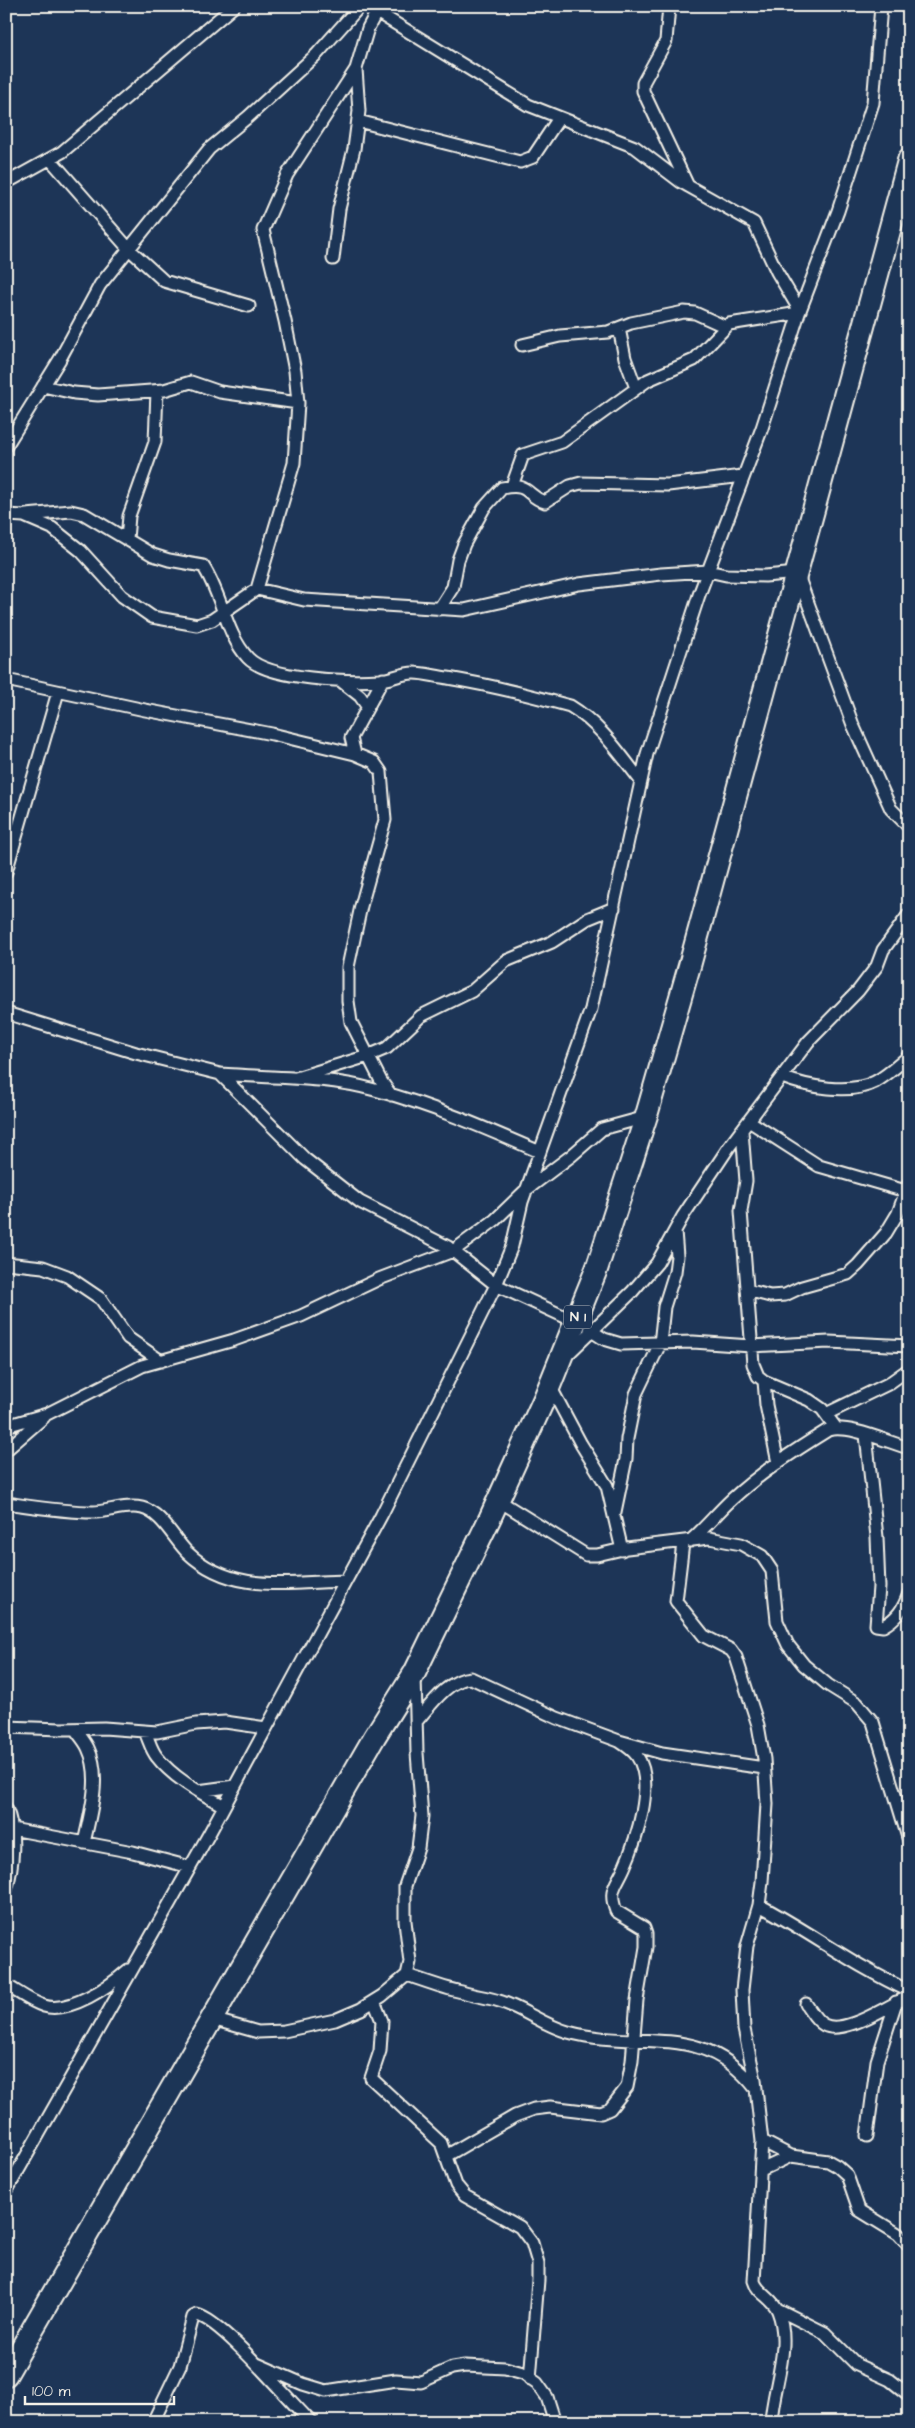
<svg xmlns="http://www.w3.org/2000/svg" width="915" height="2428" viewBox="0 0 915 2428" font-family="'Architects Daughter',sans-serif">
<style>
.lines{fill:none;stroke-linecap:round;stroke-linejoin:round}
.street-casing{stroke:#f4f1e8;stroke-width:15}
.highway-casing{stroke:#f4f1e8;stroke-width:25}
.street{stroke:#1d3557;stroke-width:11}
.highway{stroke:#1d3557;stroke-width:21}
.labels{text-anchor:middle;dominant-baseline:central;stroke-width:4;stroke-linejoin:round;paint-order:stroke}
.shield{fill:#1d3557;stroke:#b4b9bc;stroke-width:1}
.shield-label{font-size:14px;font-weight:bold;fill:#f4f1e8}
</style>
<rect width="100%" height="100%" fill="#1d3557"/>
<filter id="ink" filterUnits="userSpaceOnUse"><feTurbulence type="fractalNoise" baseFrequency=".02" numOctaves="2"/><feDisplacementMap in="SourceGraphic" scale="10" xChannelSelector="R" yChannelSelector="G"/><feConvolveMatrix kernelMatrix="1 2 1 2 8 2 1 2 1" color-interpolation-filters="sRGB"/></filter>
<g filter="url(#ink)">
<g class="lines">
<g class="street-casing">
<path id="street" d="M367 6 528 105 635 147 681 182 754 223 777 272 800 311
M669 6 666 41 643 83V91L688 186
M358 121 520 162 533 157 559 118
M50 159 129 249 164 281 249 306
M6 183 62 152 234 6
M333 259 339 209 354 149 359 111 356 69 368 28 376 13
M619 328 625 358 636 388
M522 345 560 336 608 332 631 323 684 312 695 313 726 327
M43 386 74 393 98 395 164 390 191 382 220 392 298 403
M6 446 60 359 100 285 209 149 248 117 317 54 360 6
M512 486 523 455 562 442 648 380 694 360 729 324 799 313
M7 515 24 516 52 528 81 551 122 596 152 617 197 625 212 620 257 589 304 600 464 610 579 584 661 574 708 571 726 575 765 576 797 573 853 725 891 809 909 827
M26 515 71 511 84 514 153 555 169 560 203 566C222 594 225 633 248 658 269 680 351 682 380 680 392 679 402 673 414 673 425 673 437 677 448 678 489 685 530 695 570 706 600 724 620 754 641 781
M127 539 129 516 155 442 157 391
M257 589 294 463 298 403 295 371 285 321 263 230 287 175 356 69
M439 609 453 587 458 560 464 544 484 508 502 488C531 482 525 496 545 502L570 486 581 483 668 485 743 476
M6 680 145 710 272 734 355 754 374 762 381 772 385 820 361 906 348 967V1001L351 1022 381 1081 391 1095
M341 681 360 696 367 706
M355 754 351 738 383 679
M6 816 11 844
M6 872 58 692
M6 1013 136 1053 220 1074 305 1159 360 1202 448 1247 496 1285 576 1322
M220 1074C271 1078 325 1076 375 1090 432 1105 487 1129 540 1152
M782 1077C807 1087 850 1095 875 1082 888 1075 898 1065 909 1056
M296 1078 368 1056 387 1048 421 1016 472 991 506 961 552 942 587 919 614 908
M749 1121 819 1166 909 1192
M742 1131 746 1181 741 1211 753 1364 758 1376 764 1381 809 1400 822 1409 836 1428
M6 1263 43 1267 67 1276 101 1299 128 1338 161 1361
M747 1290 770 1296 785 1295 802 1287 848 1274 858 1265 886 1233 898 1213 909 1183
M590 1330 604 1339 621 1344 693 1342 751 1346 829 1342 909 1346
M569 1353 632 1292 657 1263 683 1216 729 1147 808 1042 858 991 877 966 883 950 909 914
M764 1381 766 1405 778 1463
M550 1386 581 1444 607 1486 622 1550
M826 1414 888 1384 909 1369
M6 1426 47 1414 142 1366 234 1340 301 1316 379 1279 453 1251 495 1220 526 1190 571 1156 602 1129 646 1117
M866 1435 877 1537 879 1587 876 1625 883 1626C897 1619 904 1608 909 1593
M6 1450 44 1417
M498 1500 586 1555H597L627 1548 709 1538 741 1544 762 1556 772 1571 777 1621 788 1645 804 1665 828 1685 857 1703 873 1722 909 1841
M6 1503C34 1507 64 1512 93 1512 108 1512 127 1504 142 1508 162 1513 173 1538 187 1552 232 1595 290 1582 346 1581
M615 1512 626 1459 627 1439 636 1394 660 1344 664 1307 675 1272 677 1256 675 1231
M690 1541C705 1528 717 1513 731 1500 760 1473 794 1451 828 1430 849 1424 887 1442 909 1448
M683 1543 676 1601 704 1636 731 1650 736 1657 758 1725 764 1759 767 1804 762 1882 759 1905 747 1946 742 1990 744 2029 755 2080 762 2141 754 2281C757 2293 773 2298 778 2311 792 2347 773 2386 771 2422
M416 1722C430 1706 448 1679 471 1678L557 1718 619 1741 662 1753 764 1768
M6 1727 61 1729 104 1728 157 1732 196 1724 225 1722 266 1728
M75 1729C79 1735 85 1741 88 1748 102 1777 90 1814 84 1843
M145 1732C149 1740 151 1750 157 1757 173 1778 201 1793 224 1806
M198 1791 235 1786
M6 1808C17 1833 13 1866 6 1891
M12 1829 133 1852 190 1867
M759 1905C810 1932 856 1967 909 1991
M407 1975C425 1981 443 1988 462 1992 474 1996 487 1997 499 2001 523 2008 543 2025 568 2032 641 2052 701 2019 756 2089
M6 1985C18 1992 31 2002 44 2006 69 2014 110 1986 128 1970
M374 2001 382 2021 380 2051 371 2078 441 2143 456 2185 465 2196 520 2227 532 2243 538 2263V2280L530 2379
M806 2004C811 2011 816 2021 824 2025 845 2036 889 2004 909 1997
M212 2019 258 2032 284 2031 335 2020 361 2009 382 1996 407 1975 410 1962 405 1921V1886L418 1848 422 1816 417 1753 415 1676
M867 2136 877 2061 896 2002
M762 2141 791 2156 828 2161 837 2166 847 2175 859 2210 898 2234 909 2246
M446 2156 515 2116 534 2109 550 2107 601 2113 610 2109 627 2087 632 2061 637 2000 646 1947V1934L644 1928 616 1911C608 1890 616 1886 624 1868 636 1841 656 1783 637 1756 633 1750 625 1745 619 1741
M761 2170 791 2156
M6 2192 209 1834 381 1516 496 1285 512 1246 522 1202 591 1009 647 754 699 595 762 428 799 313 838 211 873 103 881 6
M777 2309 825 2333 857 2365 890 2380 909 2395
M257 2364 303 2384 326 2391 396 2380 421 2382 452 2368 465 2366 505 2368 523 2373 537 2383 547 2397 555 2422
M153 2422 180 2366 193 2317 197 2315C223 2321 288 2400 311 2422"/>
</g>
<g class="highway-casing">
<path id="highway" d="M6 2375 375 1736 415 1672 490 1518 545 1397 597 1268 646 1117 690 964 909 159"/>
</g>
<use href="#street" class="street"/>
<use href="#highway" class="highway"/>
</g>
</g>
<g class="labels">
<rect class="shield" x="564" y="1305.5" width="28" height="23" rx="4"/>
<g class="shield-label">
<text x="578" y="1317">N 1</text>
</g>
</g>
<rect width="915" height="2428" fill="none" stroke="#1d3557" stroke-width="25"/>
<rect x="12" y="12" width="890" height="2403" fill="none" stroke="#f4f1e8" stroke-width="2" filter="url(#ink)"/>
<path d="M25 2396v8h149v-8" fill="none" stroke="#f4f1e8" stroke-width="2.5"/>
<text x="32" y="2396" font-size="15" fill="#f4f1e8" stroke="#1d3557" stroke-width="4" paint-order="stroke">100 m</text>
</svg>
